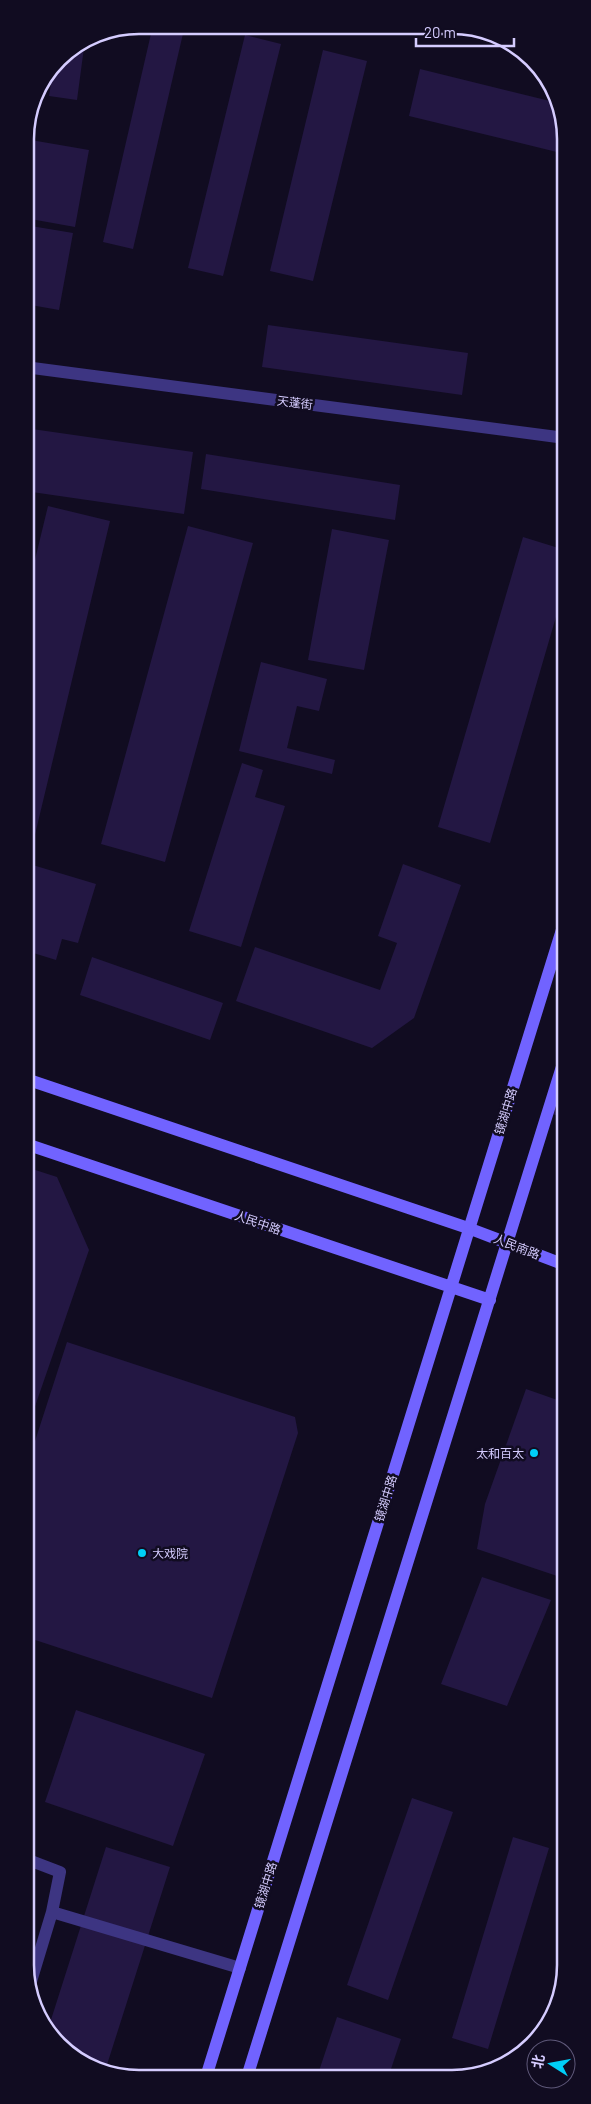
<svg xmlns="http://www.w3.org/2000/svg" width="591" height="2104" viewBox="0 0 591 2104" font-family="Barlow,'Noto Sans SC',sans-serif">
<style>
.building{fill:#231743}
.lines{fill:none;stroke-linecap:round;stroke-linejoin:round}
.street{stroke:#3d3582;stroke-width:12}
.secondary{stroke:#7163ff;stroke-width:12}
.poi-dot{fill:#00cff7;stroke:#110c21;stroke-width:2}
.labels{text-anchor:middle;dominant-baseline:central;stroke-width:5;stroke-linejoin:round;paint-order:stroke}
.street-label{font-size:12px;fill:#d5ccff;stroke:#110c21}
.poi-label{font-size:12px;fill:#d5ccff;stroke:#110c21;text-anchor:end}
.rim{fill:none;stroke:#d5ccff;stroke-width:2.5}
</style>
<rect width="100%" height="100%" fill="#110c21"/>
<path class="building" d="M153 25H185L133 249 103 242Z
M245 35 281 44 223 276 188 268Z
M85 40 77 100 49 96 54 65 58 58Z
M323 50 367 61 313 281 270 271Z
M420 69 554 102 565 123V154L409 116Z
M25 139 89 150 75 227 25 218Z
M25 225 73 233 59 310 25 304Z
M268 325 468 353 462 395 262 367Z
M25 428 193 452 184 514 25 491Z
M206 454 400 485 395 520 201 489Z
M48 506 110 521 33 843 26 841 25 601Z
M188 526 253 543 165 862 101 844Z
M332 529 389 540 364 670 308 660Z
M523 537 565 550V586L490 843 438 827Z
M261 662 327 679 319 711 297 706 287 748 335 760 332 774 239 751Z
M242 763 263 770 255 797 285 806 241 947 189 931Z
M26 863 96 884 78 943 62 939 56 960 27 951 31 936 26 935Z
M403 864 461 885 414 1018 372 1048 236 1001 255 947 380 990 397 943 378 936Z
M92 957 223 1003 210 1040 80 995Z
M565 1066V1118L549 1113Z
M26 1167 57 1177 89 1250 31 1418 26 1416Z
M67 1342 295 1417 298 1433 212 1698 26 1637V1469Z
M526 1389 566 1403V1579L477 1549 485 1504Z
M482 1577 551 1600 507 1706 441 1684Z
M76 1710 205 1754 173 1846 45 1802Z
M412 1798 453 1812 388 2000 347 1985Z
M513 1837 549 1848 488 2049 452 2038Z
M106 1847 170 1867 105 2071 58 2046 49 2026Z
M337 2017 401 2039 388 2078 317 2077Z"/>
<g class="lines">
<path class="street" d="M25 367 565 438
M26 1859 60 1872 52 1912 29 1988
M52 1912 240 1968"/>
<path class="secondary" d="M26 1079 468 1228 565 1265
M26 1144 490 1300
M206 2077 565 920
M247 2077 565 1057"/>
</g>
<g class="poi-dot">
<circle cx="534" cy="1453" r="5"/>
<circle cx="142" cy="1553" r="5"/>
</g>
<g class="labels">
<g class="street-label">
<text transform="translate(295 402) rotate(7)">天蓬街</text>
<text transform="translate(505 1111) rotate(-73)">镜湖中路</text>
<text transform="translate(258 1222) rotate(19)">人民中路</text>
<text transform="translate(517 1246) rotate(21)">人民南路</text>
<text transform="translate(385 1498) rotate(-73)">镜湖中路</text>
<text transform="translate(265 1885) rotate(-73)">镜湖中路</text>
</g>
<g class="poi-label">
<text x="524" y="1453">太和百太</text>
<text x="152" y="1553" text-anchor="start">大戏院</text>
</g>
</g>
<path d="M0 0H591V2104H0ZM139 34H452A105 105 0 0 1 557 139V1965A105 105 0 0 1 452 2070H139A105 105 0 0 1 34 1965V139A105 105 0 0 1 139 34Z" fill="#110c21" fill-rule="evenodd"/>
<path class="rim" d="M139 34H452A105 105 0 0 1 557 139V1965A105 105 0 0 1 452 2070H139A105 105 0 0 1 34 1965V139A105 105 0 0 1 139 34Z"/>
<g transform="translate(551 2064) rotate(281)"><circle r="24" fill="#110c21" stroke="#5f597a"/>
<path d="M0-4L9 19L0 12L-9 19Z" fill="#00cff7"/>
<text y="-8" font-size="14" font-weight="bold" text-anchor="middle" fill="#d5ccff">北</text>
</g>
<path d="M416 38v8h98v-8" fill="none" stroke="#d5ccff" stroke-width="2.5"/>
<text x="424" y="38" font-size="15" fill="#d5ccff" stroke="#110c21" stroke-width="4" paint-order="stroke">20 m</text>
</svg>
